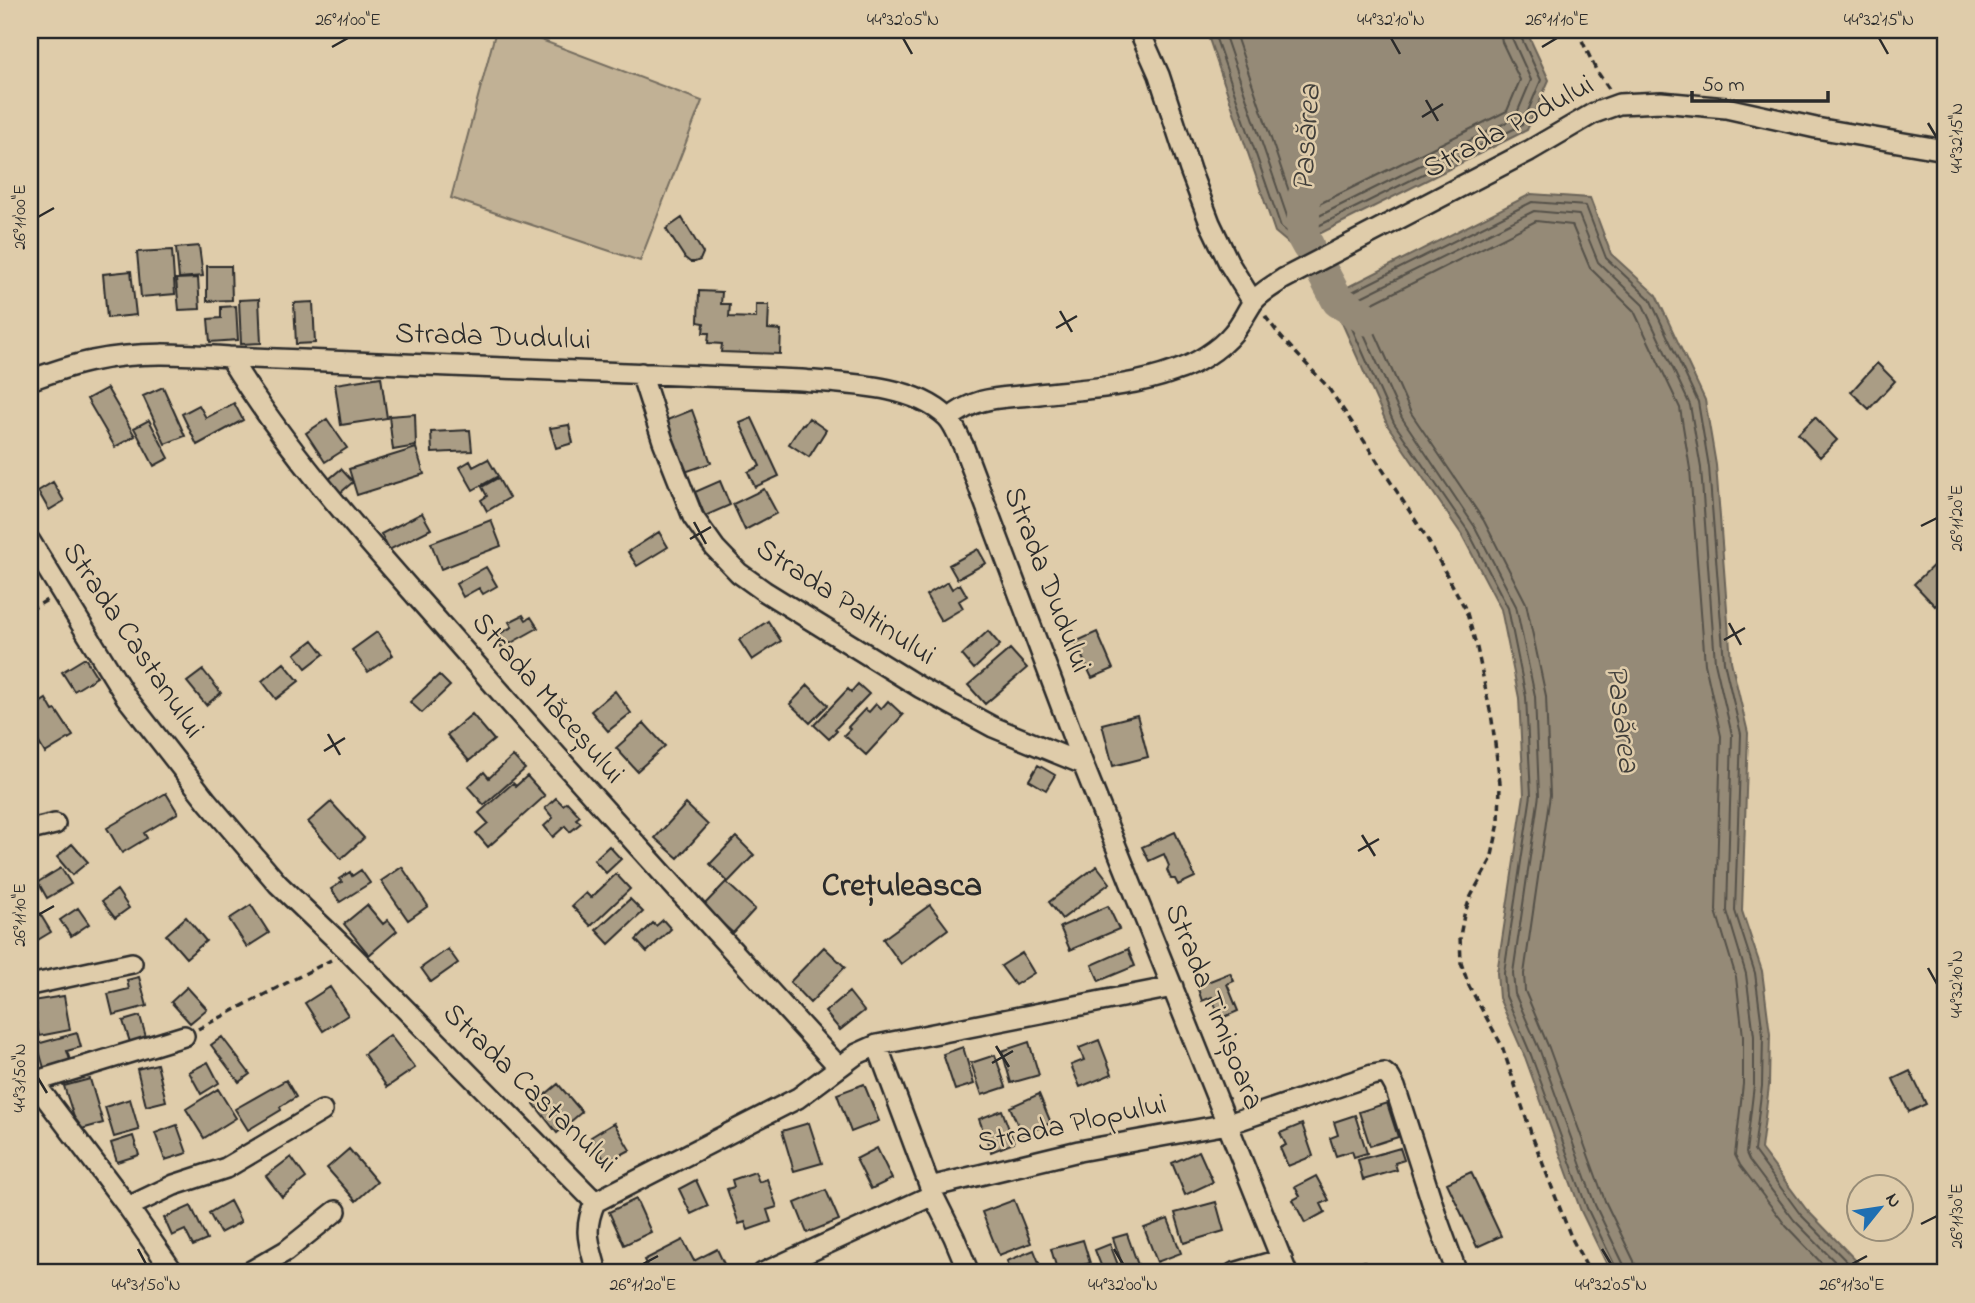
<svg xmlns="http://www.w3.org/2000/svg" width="1975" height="1303" viewBox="0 0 1975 1303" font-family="'Indie Flower',sans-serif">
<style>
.green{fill:#c1b195;stroke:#766e60;stroke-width:2}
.water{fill:#958a77;stroke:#6b6459;stroke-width:2}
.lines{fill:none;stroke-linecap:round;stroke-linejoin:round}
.shore{stroke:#555149;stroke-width:2}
.river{stroke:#958a77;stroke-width:33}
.building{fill:#aa9d85;stroke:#2b2b2b;stroke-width:2}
.street-casing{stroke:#2b2b2b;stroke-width:24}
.path{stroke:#2b2b2b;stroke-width:3.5;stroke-dasharray:7 5;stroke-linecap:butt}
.street{stroke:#dfccaa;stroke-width:19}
.ticks{fill:none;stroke:#2b2b2b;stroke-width:2.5}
.labels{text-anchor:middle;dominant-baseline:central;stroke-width:5;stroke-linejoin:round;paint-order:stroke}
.street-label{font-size:30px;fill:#2b2b2b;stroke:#dfccaa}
.water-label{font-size:32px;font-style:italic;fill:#403e3a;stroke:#dfccaa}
.quarter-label{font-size:33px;font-weight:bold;fill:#2b2b2b;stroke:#dfccaa}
.neatline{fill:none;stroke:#2b2b2b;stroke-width:2.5}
.ticks-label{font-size:18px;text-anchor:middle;fill:#2b2b2b}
</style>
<rect width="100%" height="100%" fill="#dfccaa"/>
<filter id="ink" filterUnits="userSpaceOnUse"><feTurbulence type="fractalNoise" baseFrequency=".0143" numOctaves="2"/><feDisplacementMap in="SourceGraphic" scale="14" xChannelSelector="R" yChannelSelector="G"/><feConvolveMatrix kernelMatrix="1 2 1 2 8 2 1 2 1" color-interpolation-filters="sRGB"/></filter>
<g filter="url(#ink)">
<path class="green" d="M496 30H515L702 101 640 261 451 198Z"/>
<path class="water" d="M1206 30H1526L1549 80 1527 130 1293 247 1275 232Z
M1531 194 1590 198 1611 254 1656 295 1705 400 1716 465 1731 661 1748 733 1742 911 1762 971 1770 1034 1769 1086 1761 1149 1806 1209 1868 1273H1611L1581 1211 1525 1057 1499 998 1497 973 1524 795 1519 698 1501 609 1462 535 1388 426 1330 296Z"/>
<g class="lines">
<path class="shore" d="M1213 30 1281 227 1294 238 1522 125 1541 80 1520 35V30
M1223 30 1289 222 1295 228 1515 118 1531 80 1512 38 1511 30
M1234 30 1296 212 1299 214 1507 111 1520 80 1502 42 1500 30
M1616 1273V1268L1587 1208 1531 1055 1506 996 1504 973 1531 795 1526 697 1508 608 1468 531 1394 423 1340 301 1342 297 1532 202 1586 206 1606 258 1650 299 1698 402 1709 467 1724 662 1741 734 1735 911 1755 973 1763 1035 1762 1086 1754 1151 1800 1214 1858 1273
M1625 1273 1624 1265 1595 1205 1540 1051 1515 994 1513 973 1539 795 1535 696 1516 606 1475 527 1402 418 1351 305 1353 301 1534 211 1579 215 1598 262 1643 305 1690 405 1701 468 1715 662 1732 735 1727 911 1746 974 1754 1036V1085L1746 1153 1749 1160 1794 1220 1846 1273
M1636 1273 1634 1261 1605 1201 1549 1048 1525 991 1524 974 1550 795 1546 696 1526 603 1484 521 1411 413 1365 310 1367 306 1536 221 1572 225 1590 268 1634 311 1680 408 1690 469 1705 664 1721 736 1716 911 1736 977 1743 1036V1084L1735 1155 1740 1165 1786 1226 1831 1273"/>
<path class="river" d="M1304 196 1303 237 1308 246
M1324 275 1338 301 1367 319"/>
</g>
<path class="building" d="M682 218 703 253 700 260 695 262H690L685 258 666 229Z
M199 246 203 276 179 278 176 248Z
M172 250 175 294 141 297 137 252Z
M207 266H231L232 300 207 301Z
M131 271 136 315 107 318 103 274Z
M198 278 200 309 179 310 176 279Z
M699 291 722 292 721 304H730L729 317 756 318V305H769L768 329 781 330 780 354 721 352 722 344 708 343 709 333H703L704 323 698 322Z
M259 299 261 343 241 344 239 300Z
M313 302 315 343 296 344 294 303Z
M236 306 238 340 210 342 208 319 221 318V307Z
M1877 363 1895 381 1869 409 1851 392Z
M381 377 387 418 341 425 335 384Z
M163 387 185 436 165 444 143 396Z
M107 388 135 436 115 447 87 399Z
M234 403 243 420 197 445 182 414 199 405 206 418Z
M692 410 711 463 685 472 667 420Z
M415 414 416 446 393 450 389 416Z
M1815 417 1837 440 1820 457 1798 434Z
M752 418 779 476 755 487 748 472 760 466 740 423Z
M809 418 826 430 809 457 789 444 802 424 804 425Z
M327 419 347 448 325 462 306 433Z
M149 420 169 458 154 466 134 428Z
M569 425 573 443 556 448 550 428Z
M470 430 472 451 432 453 431 432Z
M416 448 424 474 357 495 349 469Z
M488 459 498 476 473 490 460 467 470 461 473 467Z
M341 469 353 482 339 494 328 480Z
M498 478 509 498 487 511 481 500 487 496 482 487Z
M720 481 730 505 705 516 695 492Z
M53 482 64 501 49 510 38 491Z
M764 489 777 513 745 530 733 504Z
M422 513 431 529 389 550 381 534Z
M491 520 501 546 441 569 431 543Z
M659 532 668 547 637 566 628 552Z
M978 549 986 563 957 579 949 565Z
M1945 554V597L1935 606 1914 584Z
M486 567 497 586 483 594 479 588 463 597 456 584Z
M948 582 952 589 960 584 967 596 959 601 963 608 941 621 926 595Z
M523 615 526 620 531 617 538 628 502 648 495 636 512 627 509 622Z
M768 621 781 641 752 660 739 640Z
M988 631 1000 645 974 669 962 655Z
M377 632 393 655 368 672 352 650Z
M1097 632 1113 669 1092 678 1075 642Z
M313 640 324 654 306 668 295 654Z
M1010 649 1027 668 985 704 968 685Z
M85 658 97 677 74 691 62 672Z
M284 663 299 681 276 699 262 681Z
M203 670 221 693 206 705 187 682Z
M439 675 450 686 422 713 410 702Z
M858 684 869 694 835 729 837 731 829 739 814 725 848 689 851 692Z
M808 685 828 705 810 723 790 704Z
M615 691 631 713 608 731 591 711Z
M46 699 53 711 56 710 73 736 45 753 30 728V709Z
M888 701 903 715 866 755 844 735 850 729 848 727 865 709 869 712 876 704 881 709Z
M472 714 494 740 469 761 447 735Z
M1137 715 1148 757 1113 766 1102 724Z
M644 723 665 746 637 771 616 748Z
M513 756 525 769 484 805 468 787 484 772 489 778Z
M1038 765 1055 775 1046 790 1029 780Z
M527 776 545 796 488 847 476 833 488 823 479 813 513 783 516 786Z
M166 793 178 813 144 833 147 838 122 853 107 828Z
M556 798 563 805 567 802 580 816 576 819 581 823 570 832 565 826 553 837 544 826 553 818 545 808Z
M331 802 364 838 341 859 308 822Z
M686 804 708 825 678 858 655 838Z
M1175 832 1195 877 1178 885 1175 879H1171L1167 870 1169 866 1164 854 1149 861 1142 847Z
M736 837 754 855 728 882 710 864Z
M72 844 88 862 72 875 57 857Z
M609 846 621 859 606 873 594 860Z
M1097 866 1110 883 1062 919 1049 902Z
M402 867 428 906 408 920 381 881Z
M61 868 71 884 47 898 38 882Z
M361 870 370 883 340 902 331 889 342 882 339 879 350 872 352 876Z
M616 874 630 889 591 926 572 906 586 893 591 898Z
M726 882 755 909 733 933 703 906Z
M117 890 129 908 115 918 102 901Z
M630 899 643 912 609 944 596 930Z
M34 904 51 932 31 944 30 906Z
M251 905 269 933 247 947 229 919Z
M367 905 383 924 388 920 397 931 369 955 344 924Z
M930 905 948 929 901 964 883 939Z
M1108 906 1119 929 1070 950 1060 927Z
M78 908 89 924 71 936 60 920Z
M186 917 206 941 186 958 166 935Z
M663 920 671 929 647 952 636 940 653 923 656 926Z
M824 947 845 967 810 1003 790 982Z
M448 949 458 963 431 982 421 968Z
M1128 949 1135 966 1099 981 1092 965Z
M1022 953 1034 973 1015 985 1001 966Z
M1230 973 1234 981 1227 984 1238 1011 1220 1019 1212 997 1202 1001 1197 986Z
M139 977 147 1006 113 1015 108 994 129 989 127 980Z
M187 987 207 1009 190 1023 171 1002Z
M330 987 348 1015 323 1031 305 1003Z
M849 992 864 1011 840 1030 825 1012Z
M64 996 70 1030 39 1036 32 1001Z
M140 1016 146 1037 130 1042 123 1021Z
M77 1033 81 1047 67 1051 70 1060 44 1068 37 1044Z
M390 1035 415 1068 387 1087 364 1054Z
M222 1037 250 1074 239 1082 211 1045Z
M1099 1040 1112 1074 1080 1087 1071 1065 1084 1060 1079 1048Z
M1029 1042 1039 1075 1011 1083 1002 1051Z
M963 1047 974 1084 955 1090 943 1054Z
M995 1055 1006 1087 982 1095 971 1063Z
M208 1062 219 1083 201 1094 189 1072Z
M157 1064 166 1101 146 1106 137 1069Z
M1910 1071 1926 1104 1909 1112 1893 1079Z
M90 1079 103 1123 78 1130 64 1086Z
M286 1080 296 1097 280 1107 281 1110 248 1130 235 1109Z
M558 1084 582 1112 557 1133 534 1104Z
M864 1084 879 1121 851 1132 837 1094Z
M218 1089 236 1118 204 1138 186 1109Z
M1039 1094 1051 1123 1022 1135 1010 1107Z
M130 1099 139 1130 114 1137 105 1107Z
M1387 1103 1398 1137 1370 1146 1359 1112Z
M1002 1110 1014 1143 991 1152 979 1119Z
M1355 1115 1367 1153 1354 1157 1352 1151 1336 1156 1330 1138 1338 1135 1334 1122Z
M614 1123 630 1150 606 1163 591 1137Z
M809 1123 822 1163 794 1171 782 1131Z
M1302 1124 1313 1156 1288 1166 1280 1148 1286 1145 1280 1133Z
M177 1125 187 1153 165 1160 155 1133Z
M133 1136 139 1155 117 1162 111 1143Z
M877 1148 892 1179 871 1189 856 1159Z
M1400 1148 1404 1160 1395 1163 1397 1170 1363 1180 1358 1160Z
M349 1149 377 1182 356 1201 327 1168Z
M1199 1151 1213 1182 1185 1195 1172 1163Z
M291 1157 306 1178 282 1197 266 1176Z
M755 1172 759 1182 767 1179 777 1207 767 1210 771 1222 748 1230 745 1222 739 1224 727 1189 734 1187 732 1180Z
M1471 1172 1501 1236 1477 1247 1447 1183Z
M1316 1176 1329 1200 1321 1204 1325 1212 1305 1223 1293 1200 1300 1196 1295 1187Z
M696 1180 708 1206 691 1214 679 1189Z
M826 1190 839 1220 807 1233 795 1203Z
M636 1199 651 1232 624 1245 609 1212Z
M1014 1200 1031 1243 999 1255 982 1212Z
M230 1201 241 1222 220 1233 209 1213Z
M1216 1202 1224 1231 1184 1243 1175 1213Z
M191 1206 207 1240 193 1246 185 1230 172 1236 164 1218Z
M1168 1219 1181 1253 1157 1262 1144 1228Z
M1127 1234 1139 1268 1125 1273 1113 1238Z
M683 1240 694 1261 717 1249 725 1266 719 1269 721 1273H643L649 1270 644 1260Z
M1083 1240 1090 1263 1077 1267 1079 1273H1058L1051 1249Z
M1110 1244 1121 1273H1104L1095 1250Z
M1034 1250 1043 1273H1012L1007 1261Z
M1365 1261 1369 1273H1342L1341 1269Z"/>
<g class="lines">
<g class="street-casing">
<path id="street" d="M1139 30 1159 75 1190 170 1210 223 1230 265 1253 302
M229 357C293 462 379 553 460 646 584 788 711 927 838 1066
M641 373 663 441 693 517 715 548 739 573 764 591 921 688 993 727 1083 764
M30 380C50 373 71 365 92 361 137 351 184 354 229 357L801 380C846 384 913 384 947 417 954 424 958 436 963 445L1083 764 1287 1273
M949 419C979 394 1002 399 1039 394 1084 389 1132 387 1175 371 1195 365 1220 349 1233 333 1241 324 1246 312 1253 302 1261 292 1273 286 1283 279L1529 151 1594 113 1619 104 1661 102 1726 108 1816 128 1945 150
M30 541 126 697 207 801 278 884 348 951 595 1202
M30 830 55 824
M30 985 132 963
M877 1045 933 1195 954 1237 969 1273
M30 1077 128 1207 174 1273
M33 1082 184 1036
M930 1187 1079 1151 1228 1124 1372 1075 1384 1073 1390 1078 1395 1087 1438 1221 1457 1273
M595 1202 798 1098 857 1054 877 1045 1173 987
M595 1202C582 1232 590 1244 597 1273
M128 1207 174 1185 226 1168 322 1111
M248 1273 286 1251 336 1211
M763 1273 933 1195
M1234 1273 1282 1259"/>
</g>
<path class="path" d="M1577 30 1596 70 1609 89
M1265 316 1281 337 1327 386 1357 430 1425 535 1466 610 1477 648 1492 720 1500 783 1499 823 1491 860 1471 896 1464 915 1460 936 1461 963 1469 986 1502 1046 1531 1133 1571 1237 1590 1273
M30 610 47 600
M198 1029 331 960"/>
<use href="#street" class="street"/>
</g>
</g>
<path class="ticks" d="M903 38 912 54M1391 38 1400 54M1879 38 1888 54M332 47 348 38M1542 47 1557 38M1426 100 1438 121M1422 117 1443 104M1928 123 1937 138M38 217 54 208M1060 311 1072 332M1056 328 1077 316M694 522 706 544M1921 526 1937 518M690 539 711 527M1729 623 1741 645M1724 640 1745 628M328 734 340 755M324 751 345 738M1362 835 1375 856M1358 851 1379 839M38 915 54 906M1928 968 1937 984M996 1046 1009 1067M992 1063 1013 1051M38 1078 47 1093M1921 1224 1937 1216M138 1249 146 1264M1114 1249 1123 1264M1602 1249 1611 1264M643 1264 658 1256M1852 1264 1867 1256"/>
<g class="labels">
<g class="street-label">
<text transform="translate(1509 128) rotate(-28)">Strada Podului</text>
<text transform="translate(493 338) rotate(2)">Strada Dudului</text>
<text transform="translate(1046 580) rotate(69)">Strada Dudului</text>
<text transform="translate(845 603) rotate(33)">Strada Paltinului</text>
<text transform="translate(132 641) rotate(56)">Strada Castanului</text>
<text transform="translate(547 699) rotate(49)">Strada Măceșului</text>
<text transform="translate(1213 1007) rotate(68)">Strada Timișoara</text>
<text transform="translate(529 1089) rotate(44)">Strada Castanului</text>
<text transform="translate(1072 1125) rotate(-12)">Strada Plopului</text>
</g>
<g class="water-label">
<text transform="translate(1308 138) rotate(-86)">Pasărea</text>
<text transform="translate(1621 719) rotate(83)">Pasărea</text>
</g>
<g class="quarter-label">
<text x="902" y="887">Crețuleasca</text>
</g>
</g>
<rect width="1975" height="1303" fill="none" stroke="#dfccaa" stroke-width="77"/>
<g transform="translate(1880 1208) rotate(60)"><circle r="33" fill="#dfccaa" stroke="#978c77" stroke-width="2"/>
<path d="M0-5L12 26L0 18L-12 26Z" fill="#1f6fb2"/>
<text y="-10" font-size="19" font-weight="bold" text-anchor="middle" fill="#2b2b2b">N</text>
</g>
<path d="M1692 91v10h136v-10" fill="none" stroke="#2b2b2b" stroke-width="3.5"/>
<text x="1702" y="91" font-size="21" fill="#2b2b2b" stroke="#dfccaa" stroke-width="5" paint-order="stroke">50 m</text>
<rect x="38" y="38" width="1899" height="1226" class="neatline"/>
<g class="ticks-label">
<text x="348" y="25">26°11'00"E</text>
<text x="903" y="25">44°32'05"N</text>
<text x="1391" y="25">44°32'10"N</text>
<text x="1557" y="25">26°11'10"E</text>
<text x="1879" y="25">44°32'15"N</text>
<text transform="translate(1956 138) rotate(-90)" y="6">44°32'15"N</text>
<text transform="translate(19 217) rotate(-90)" y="6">26°11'00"E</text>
<text transform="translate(1956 518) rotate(-90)" y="6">26°11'20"E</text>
<text transform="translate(19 915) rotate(-90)" y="6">26°11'10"E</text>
<text transform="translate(1956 984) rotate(-90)" y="6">44°32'10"N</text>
<text transform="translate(19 1078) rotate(-90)" y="6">44°31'50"N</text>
<text transform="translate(1956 1216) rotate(-90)" y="6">26°11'30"E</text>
<text x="146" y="1290">44°31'50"N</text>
<text x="643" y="1290">26°11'20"E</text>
<text x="1123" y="1290">44°32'00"N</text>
<text x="1611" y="1290">44°32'05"N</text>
<text x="1852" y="1290">26°11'30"E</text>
</g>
</svg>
